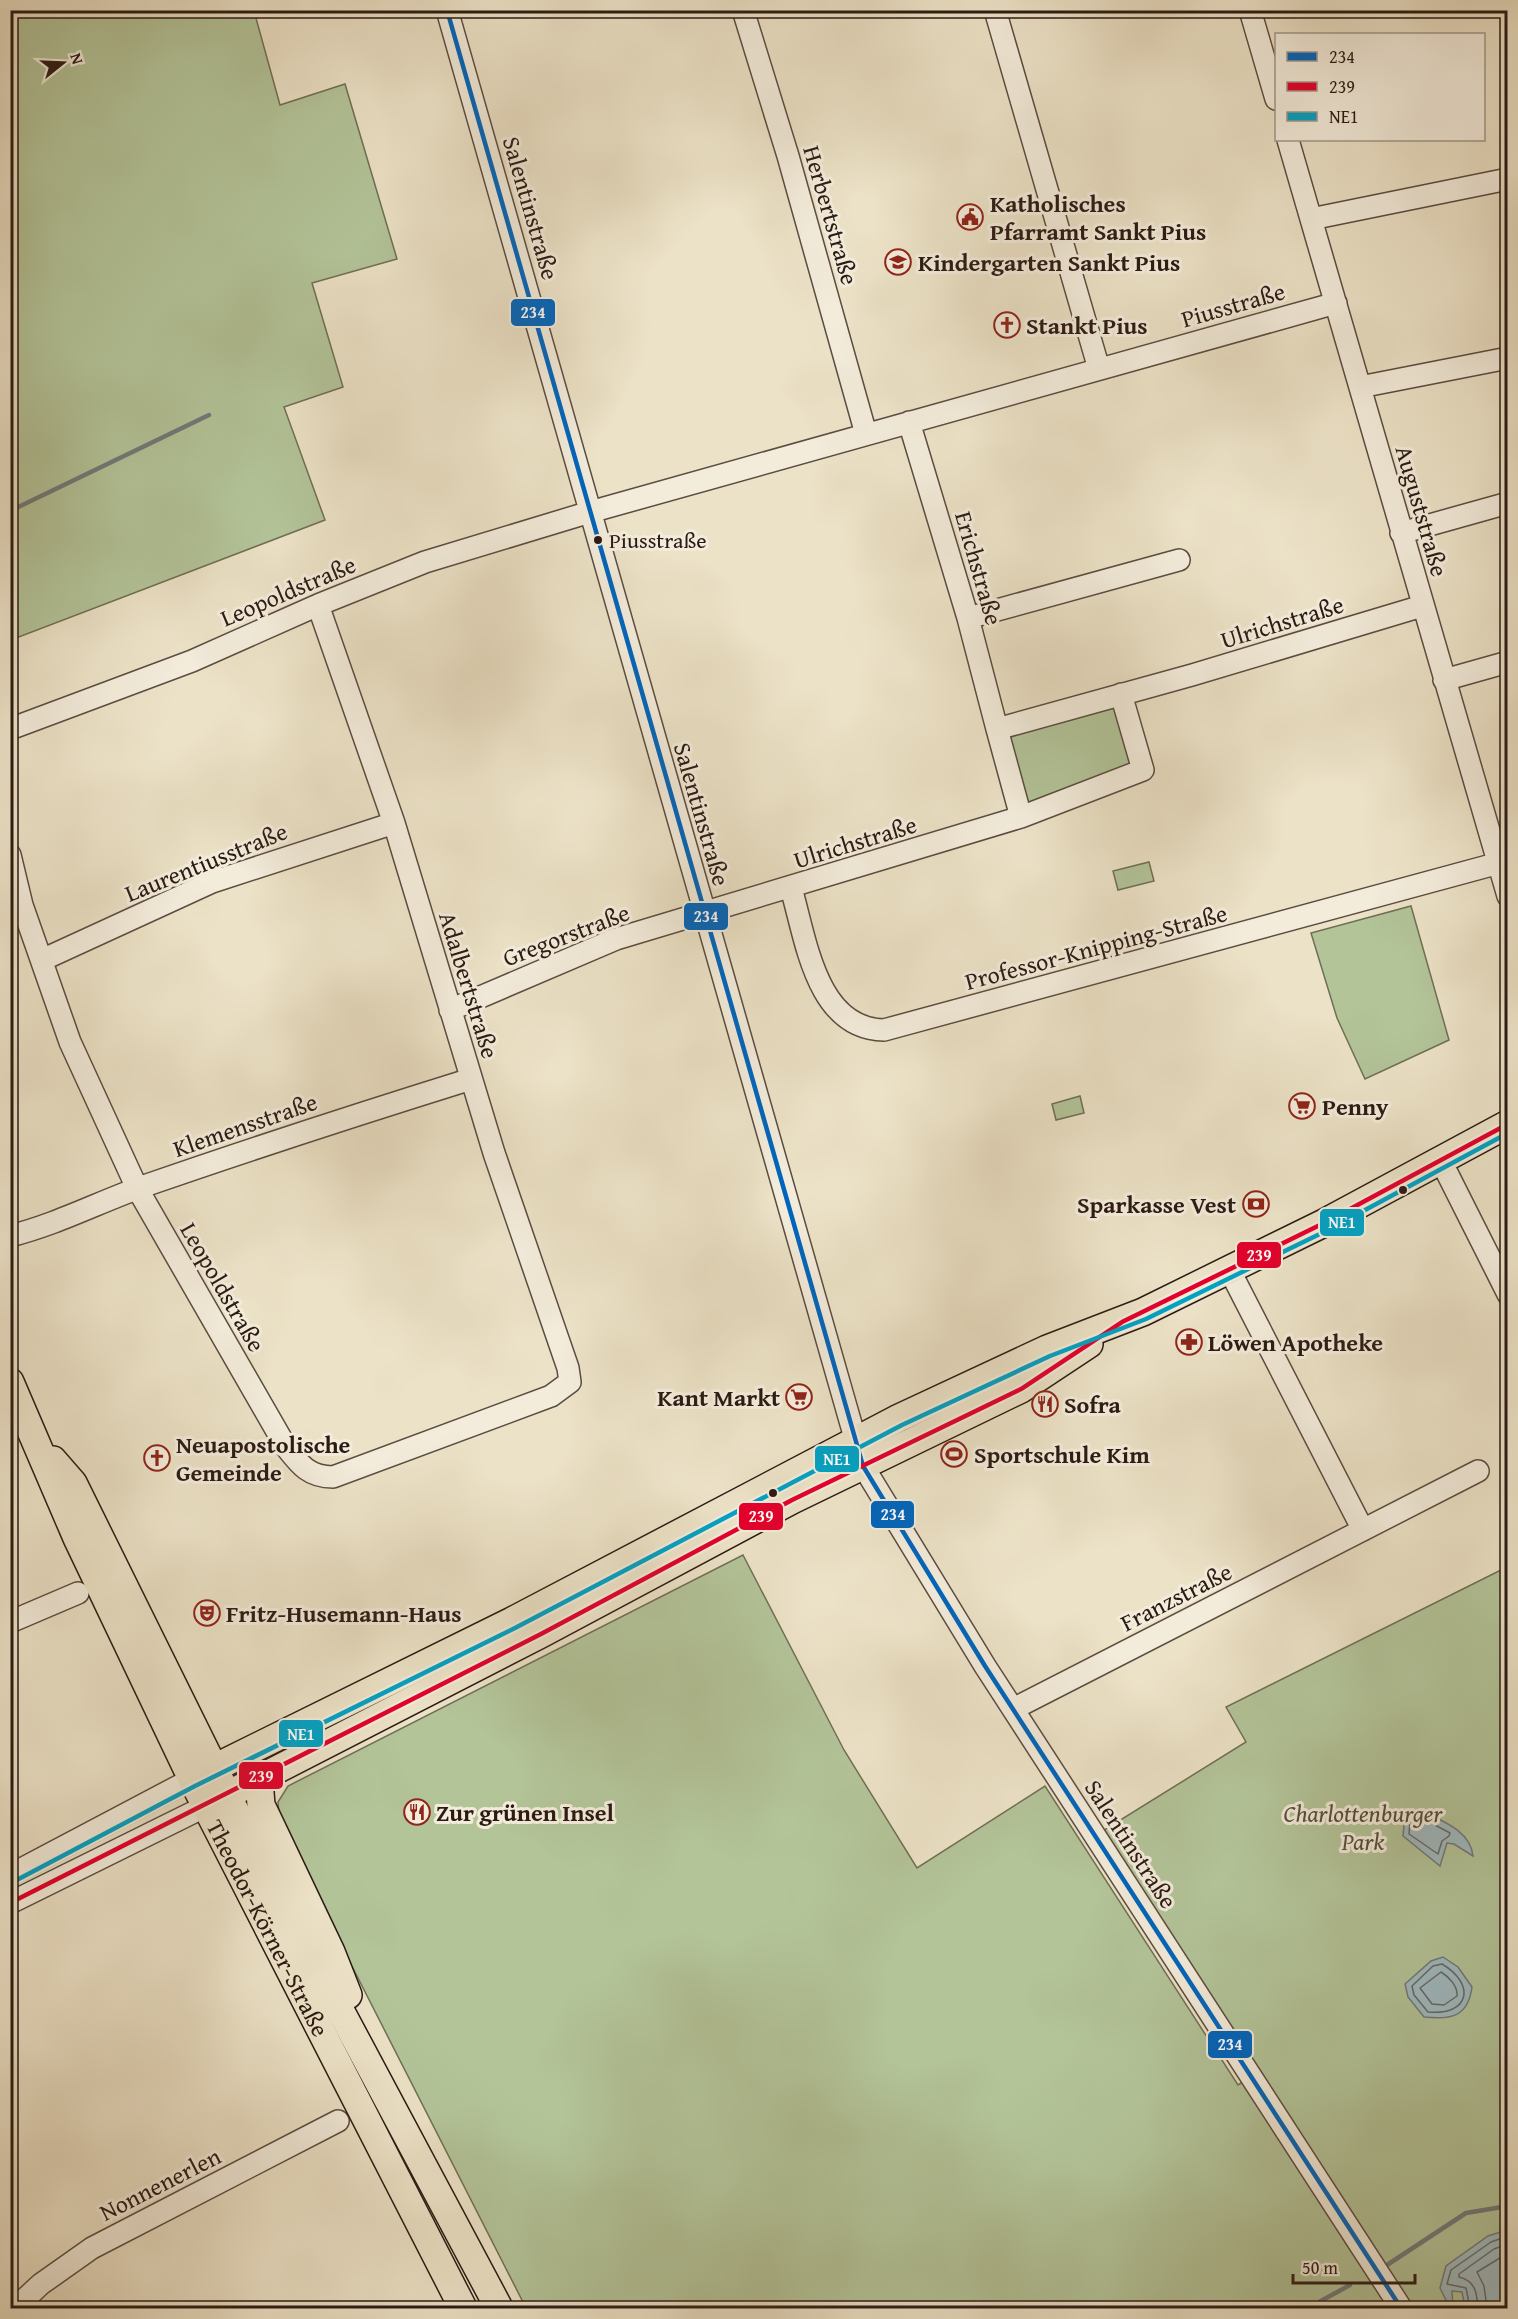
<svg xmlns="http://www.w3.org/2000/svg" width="1518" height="2319" viewBox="0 0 1518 2319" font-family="'Gentium Book Plus',serif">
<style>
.green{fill:#b3c499;stroke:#6f6f56;stroke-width:1.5}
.water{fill:#9fbac0;stroke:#717a7b;stroke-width:1.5}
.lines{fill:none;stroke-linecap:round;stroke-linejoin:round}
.shore{stroke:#656a6a;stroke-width:1.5}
.stream{stroke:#717a7b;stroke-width:4.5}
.minor-casing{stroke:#5b4c41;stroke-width:24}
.major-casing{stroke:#2b1a14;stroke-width:30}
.minor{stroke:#f3ecdb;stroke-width:21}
.major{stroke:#ece2c7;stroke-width:27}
.bus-1-casing{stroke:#f3ecdb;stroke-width:9}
.bus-2-casing{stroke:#f3ecdb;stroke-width:9}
.bus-3-casing{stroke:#f3ecdb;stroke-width:9}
.bus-1{stroke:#0065bd;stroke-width:4.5}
.bus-2{stroke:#e4002b;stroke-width:4.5}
.bus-3{stroke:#02a2c5;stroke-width:4.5}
.bus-dot{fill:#2b1a14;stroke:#f3ecdb;stroke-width:2}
.labels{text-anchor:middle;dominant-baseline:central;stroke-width:6;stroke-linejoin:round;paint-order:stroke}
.bus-label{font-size:22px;fill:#2b1a14;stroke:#f3ecdb;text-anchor:start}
.poi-label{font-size:24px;font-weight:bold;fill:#2b1a14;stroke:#f3ecdb;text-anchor:start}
.street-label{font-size:24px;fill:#2b1a14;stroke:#f3ecdb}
.park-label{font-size:24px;font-style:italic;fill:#544d3c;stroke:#f3ecdb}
.line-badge{stroke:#f3ecdb;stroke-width:2}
.badge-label{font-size:16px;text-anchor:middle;font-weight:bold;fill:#fff}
</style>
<rect width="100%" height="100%" fill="#ece2c7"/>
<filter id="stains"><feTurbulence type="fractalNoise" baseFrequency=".00333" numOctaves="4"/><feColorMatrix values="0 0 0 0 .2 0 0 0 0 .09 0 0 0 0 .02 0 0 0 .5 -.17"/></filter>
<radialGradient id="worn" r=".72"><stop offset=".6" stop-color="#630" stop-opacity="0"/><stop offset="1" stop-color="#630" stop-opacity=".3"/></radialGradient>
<path class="green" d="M11 10 254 11 280 105 345 84 397 259 312 283 343 387 284 407 325 520 11 640Z
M1112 706 1117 709 1133 763 1034 807 1026 803 1008 742 1014 732Z
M1149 862 1154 881 1118 890 1113 871Z
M1411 906 1449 1040 1365 1079 1337 1018 1311 933Z
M1080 1096 1084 1113 1056 1120 1052 1104Z
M743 1555 844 1750 917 1868 1045 1786 1238 2085 1258 2072 1101 1832 1246 1742 1226 1707 1507 1567V2308H526L330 1923 279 1814 278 1802 288 1786Z"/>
<path class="water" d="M1418 1809C1439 1820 1470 1829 1473 1856L1454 1844 1447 1843 1440 1866 1403 1836 1405 1816Z
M1443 1957 1458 1967 1472 1987C1468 2017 1451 2020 1424 2017L1408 1997 1405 1984 1431 1961Z
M1507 2230V2308H1465L1462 2292 1452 2291 1453 2308H1450L1440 2288 1446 2266 1488 2236Z"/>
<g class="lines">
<path class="shore" d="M1418 1816 1450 1833 1449 1836 1442 1841 1438 1854 1409 1834 1410 1820Z
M1442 1964C1476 1984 1470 2016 1428 2012L1414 1995 1412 1986 1433 1966Z
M1441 1972C1449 1977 1458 1986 1457 1996L1444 2005 1432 2004 1420 1988Z
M1470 2308 1466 2288 1447 2284 1451 2270 1491 2242 1508 2236
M1478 2308C1477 2294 1476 2281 1459 2277V2274L1494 2249 1508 2244
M1487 2308 1484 2286 1477 2272 1508 2253"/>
<path class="stream" d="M10 511 209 415
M1387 2265 1466 2213 1508 2206
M1308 2308 1350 2285"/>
<g class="minor-casing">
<path id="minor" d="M447 10 863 1466 985 1666 1401 2308
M743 10 788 156 866 434
M995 10 1099 369
M1250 10 1276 99
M1288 140 1508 896
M1311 219 1508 179
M1360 387 1508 358
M909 422 968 618 997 729
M1401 533 1508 503
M968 618 1179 560
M1444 680 1508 662
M10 729 192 661 318 605 425 562 590 512 1336 303
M1021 817 997 729 1192 675 1422 606
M10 855 22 905 70 1042 137 1188 286 1447C300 1465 309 1477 333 1477L551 1396 570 1382 568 1368 494 1153 394 823 318 605
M791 888C806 939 816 1029 884 1030L1499 863
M42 960 212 882 394 823
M450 1010 616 939 1021 817 1143 770 1121 694
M1441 1161 1508 1294
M10 1236C58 1224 101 1201 147 1185 254 1148 362 1113 471 1079
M1230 1271 1363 1530
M10 1622 78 1593
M1013 1709 1478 1471
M10 1875 192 1779
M10 1903 206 1806
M15 2308 41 2284 92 2248 338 2121"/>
</g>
<g class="major-casing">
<g id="major">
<path id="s1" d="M10 1382 77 1538 192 1779 463 2308"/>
<path d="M53 1460 73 1483 251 1843 499 2308"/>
<path d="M192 1779 512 1621 899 1418 1047 1349 1143 1312 1324 1223 1508 1124"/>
<path d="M259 1780 261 1805 331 1952 348 1995"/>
<path d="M206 1806 541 1634 792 1500 1021 1389 1089 1344"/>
</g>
</g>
<use href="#minor" class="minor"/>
<use href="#major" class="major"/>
<g class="bus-1-casing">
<path id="bus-1" d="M447 10 863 1466 985 1666 1401 2308"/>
</g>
<g class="bus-2-casing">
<path id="bus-2" d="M10 1903 541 1634 792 1500 1021 1389 1122 1322 1324 1223 1508 1124"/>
</g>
<g class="bus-3-casing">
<path id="bus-3" d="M13 1882 195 1786 515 1628 902 1425 1050 1356 1146 1319 1328 1230 1508 1133"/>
</g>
<use href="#bus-1" class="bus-1"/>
<use href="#bus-2" class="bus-2"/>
<use href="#bus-3" class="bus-3"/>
</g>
<defs>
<g id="civic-ring" transform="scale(1.35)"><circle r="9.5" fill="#f3ecdb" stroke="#8f2418" stroke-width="1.5"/><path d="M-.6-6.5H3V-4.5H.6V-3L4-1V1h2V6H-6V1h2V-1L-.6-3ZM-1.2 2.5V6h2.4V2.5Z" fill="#8f2418"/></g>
<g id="school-ring" transform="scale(1.35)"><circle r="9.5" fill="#f3ecdb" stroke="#8f2418" stroke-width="1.5"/><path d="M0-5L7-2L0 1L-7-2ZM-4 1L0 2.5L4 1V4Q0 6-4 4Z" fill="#8f2418"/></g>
<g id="church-ring" transform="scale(1.35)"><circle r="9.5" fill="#f3ecdb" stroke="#8f2418" stroke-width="1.5"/><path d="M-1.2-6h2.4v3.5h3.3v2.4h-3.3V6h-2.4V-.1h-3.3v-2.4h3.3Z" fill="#8f2418"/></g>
<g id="supermarket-ring" transform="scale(1.35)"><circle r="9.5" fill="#f3ecdb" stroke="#8f2418" stroke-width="1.5"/><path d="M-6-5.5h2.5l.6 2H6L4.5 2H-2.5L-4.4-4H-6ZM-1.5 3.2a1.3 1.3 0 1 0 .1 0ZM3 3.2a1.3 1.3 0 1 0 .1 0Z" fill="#8f2418"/></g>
<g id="bank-ring" transform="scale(1.35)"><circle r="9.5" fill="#f3ecdb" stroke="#8f2418" stroke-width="1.5"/><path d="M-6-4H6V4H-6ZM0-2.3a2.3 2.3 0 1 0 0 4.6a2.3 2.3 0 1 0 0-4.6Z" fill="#8f2418"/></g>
<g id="pharmacy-ring" transform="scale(1.35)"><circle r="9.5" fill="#f3ecdb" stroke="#8f2418" stroke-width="1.5"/><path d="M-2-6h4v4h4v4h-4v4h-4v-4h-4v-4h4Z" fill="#8f2418"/></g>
<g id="restaurant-ring" transform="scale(1.35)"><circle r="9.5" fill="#f3ecdb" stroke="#8f2418" stroke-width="1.5"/><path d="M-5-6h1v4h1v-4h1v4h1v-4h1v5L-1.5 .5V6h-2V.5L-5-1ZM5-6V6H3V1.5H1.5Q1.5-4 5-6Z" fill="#8f2418"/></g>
<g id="stadium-ring" transform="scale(1.35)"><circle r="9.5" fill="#f3ecdb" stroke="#8f2418" stroke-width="1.5"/><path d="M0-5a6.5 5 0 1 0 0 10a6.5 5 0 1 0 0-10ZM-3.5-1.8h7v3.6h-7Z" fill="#8f2418"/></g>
<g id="theatre-ring" transform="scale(1.35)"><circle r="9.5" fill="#f3ecdb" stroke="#8f2418" stroke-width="1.5"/><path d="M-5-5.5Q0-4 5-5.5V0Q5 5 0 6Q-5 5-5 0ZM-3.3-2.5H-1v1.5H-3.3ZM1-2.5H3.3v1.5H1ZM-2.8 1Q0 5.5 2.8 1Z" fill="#8f2418"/></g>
</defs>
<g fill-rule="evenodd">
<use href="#civic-ring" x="970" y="217"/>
<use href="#school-ring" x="898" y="262"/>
<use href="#church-ring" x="1007" y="325"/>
<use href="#supermarket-ring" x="1302" y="1106"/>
<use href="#bank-ring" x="1256" y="1204"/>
<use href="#pharmacy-ring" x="1189" y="1342"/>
<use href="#supermarket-ring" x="799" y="1397"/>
<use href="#restaurant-ring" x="1045" y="1404"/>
<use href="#stadium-ring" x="954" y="1454"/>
<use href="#church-ring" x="157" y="1458"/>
<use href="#theatre-ring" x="207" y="1613"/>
<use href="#restaurant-ring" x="417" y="1812"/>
</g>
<g class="bus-dot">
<circle cx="598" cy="540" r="5"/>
<circle cx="1403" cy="1190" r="5"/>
<circle cx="773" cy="1493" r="5"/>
</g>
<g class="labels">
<g class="bus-label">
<text x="609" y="540">Piusstraße</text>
</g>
<g class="poi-label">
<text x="990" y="203">Katholisches<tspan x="990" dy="28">Pfarramt Sankt Pius</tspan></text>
<text x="918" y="262">Kindergarten Sankt Pius</text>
<text x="1026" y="325">Stankt Pius</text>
<text x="1322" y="1106">Penny</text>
<text x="1236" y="1204" text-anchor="end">Sparkasse Vest</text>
<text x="1208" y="1342">Löwen Apotheke</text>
<text x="780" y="1397" text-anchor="end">Kant Markt</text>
<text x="1064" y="1404">Sofra</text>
<text x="176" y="1444">Neuapostolische<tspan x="176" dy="28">Gemeinde</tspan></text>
<text x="974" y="1454">Sportschule Kim</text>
<text x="226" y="1613">Fritz-Husemann-Haus</text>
<text x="436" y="1812">Zur grünen Insel</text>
</g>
<g class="street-label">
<text transform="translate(531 208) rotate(74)">Salentinstraße</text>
<text transform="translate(831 215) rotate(74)">Herbertstraße</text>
<text transform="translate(1233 305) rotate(-16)">Piusstraße</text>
<text transform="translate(1422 511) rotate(74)">Auguststraße</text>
<text transform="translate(979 568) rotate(74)">Erichstraße</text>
<text transform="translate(288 591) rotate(-23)">Leopoldstraße</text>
<text transform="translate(1282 622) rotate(-17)">Ulrichstraße</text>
<text transform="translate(702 814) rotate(74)">Salentinstraße</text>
<text transform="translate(855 842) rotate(-17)">Ulrichstraße</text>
<text transform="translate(206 862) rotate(-22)">Laurentiusstraße</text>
<text transform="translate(566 935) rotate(-21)">Gregorstraße</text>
<text transform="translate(1096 947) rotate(-15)">Professor-Knipping-Straße</text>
<text transform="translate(469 985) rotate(73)">Adalbertstraße</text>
<text transform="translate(245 1125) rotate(-19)">Klemensstraße</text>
<text transform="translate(223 1287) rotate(60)">Leopoldstraße</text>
<text transform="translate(1176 1597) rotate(-27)">Franzstraße</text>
<text transform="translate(1131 1844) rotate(57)">Salentinstraße</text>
<text stroke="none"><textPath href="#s1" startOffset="604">Theodor-Körner-Straße</textPath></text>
<text transform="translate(160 2184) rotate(-27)">Nonnenerlen</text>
</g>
<g class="park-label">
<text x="1363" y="1813">Charlottenburger<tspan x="1363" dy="28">Park</tspan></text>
</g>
</g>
<g class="line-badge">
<rect x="510" y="298" width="46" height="29" rx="6" fill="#0065bd"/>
<rect x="683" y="902" width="46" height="29" rx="6" fill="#0065bd"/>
<rect x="1319" y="1208" width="46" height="29" rx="6" fill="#02a2c5"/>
<rect x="1236" y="1241" width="46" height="28" rx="6" fill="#e4002b"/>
<rect x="814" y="1445" width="46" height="28" rx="6" fill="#02a2c5"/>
<rect x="870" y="1500" width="45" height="29" rx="6" fill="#0065bd"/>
<rect x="738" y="1502" width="46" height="29" rx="6" fill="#e4002b"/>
<rect x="278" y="1719" width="46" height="29" rx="6" fill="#02a2c5"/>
<rect x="238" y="1761" width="46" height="29" rx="6" fill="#e4002b"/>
<rect x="1207" y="2030" width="46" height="29" rx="6" fill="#0065bd"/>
</g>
<g class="badge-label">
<text x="533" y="318">234</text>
<text x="706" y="922">234</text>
<text x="1342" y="1228">NE1</text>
<text x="1259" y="1261">239</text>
<text x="837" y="1465">NE1</text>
<text x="893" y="1520">234</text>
<text x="761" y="1522">239</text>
<text x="301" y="1740">NE1</text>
<text x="261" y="1782">239</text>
<text x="1230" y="2050">234</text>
</g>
<rect width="1518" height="2319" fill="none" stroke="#ece2c7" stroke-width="36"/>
<rect x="12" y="12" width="1494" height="2295" fill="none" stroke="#2b1a14" stroke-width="3"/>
<rect x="18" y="18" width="1482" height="2283" fill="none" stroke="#2b1a14" stroke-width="1.5"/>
<rect x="1275" y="33" width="210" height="108" fill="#f3ecdb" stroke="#a3988b" stroke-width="1.5"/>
<rect x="1287" y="52" width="30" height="9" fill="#0065bd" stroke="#a3988b" stroke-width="1.5"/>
<text x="1329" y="63" font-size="18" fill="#2b1a14">234</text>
<rect x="1287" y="82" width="30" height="9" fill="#e4002b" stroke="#a3988b" stroke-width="1.5"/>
<text x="1329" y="93" font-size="18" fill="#2b1a14">239</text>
<rect x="1287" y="112" width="30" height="9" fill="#02a2c5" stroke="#a3988b" stroke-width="1.5"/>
<text x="1329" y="123" font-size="18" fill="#2b1a14">NE1</text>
<g transform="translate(63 63) rotate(72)" stroke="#f3ecdb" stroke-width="4.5" paint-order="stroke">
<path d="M0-4.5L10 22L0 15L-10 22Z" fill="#2b1a14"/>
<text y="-9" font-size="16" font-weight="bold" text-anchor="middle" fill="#2b1a14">N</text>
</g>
<path d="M1293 2274v9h122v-9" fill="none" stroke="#2b1a14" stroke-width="3"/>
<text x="1302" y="2274" font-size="18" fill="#2b1a14" stroke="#f3ecdb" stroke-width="4.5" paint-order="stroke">50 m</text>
<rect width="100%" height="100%" filter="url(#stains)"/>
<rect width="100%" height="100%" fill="url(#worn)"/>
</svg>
